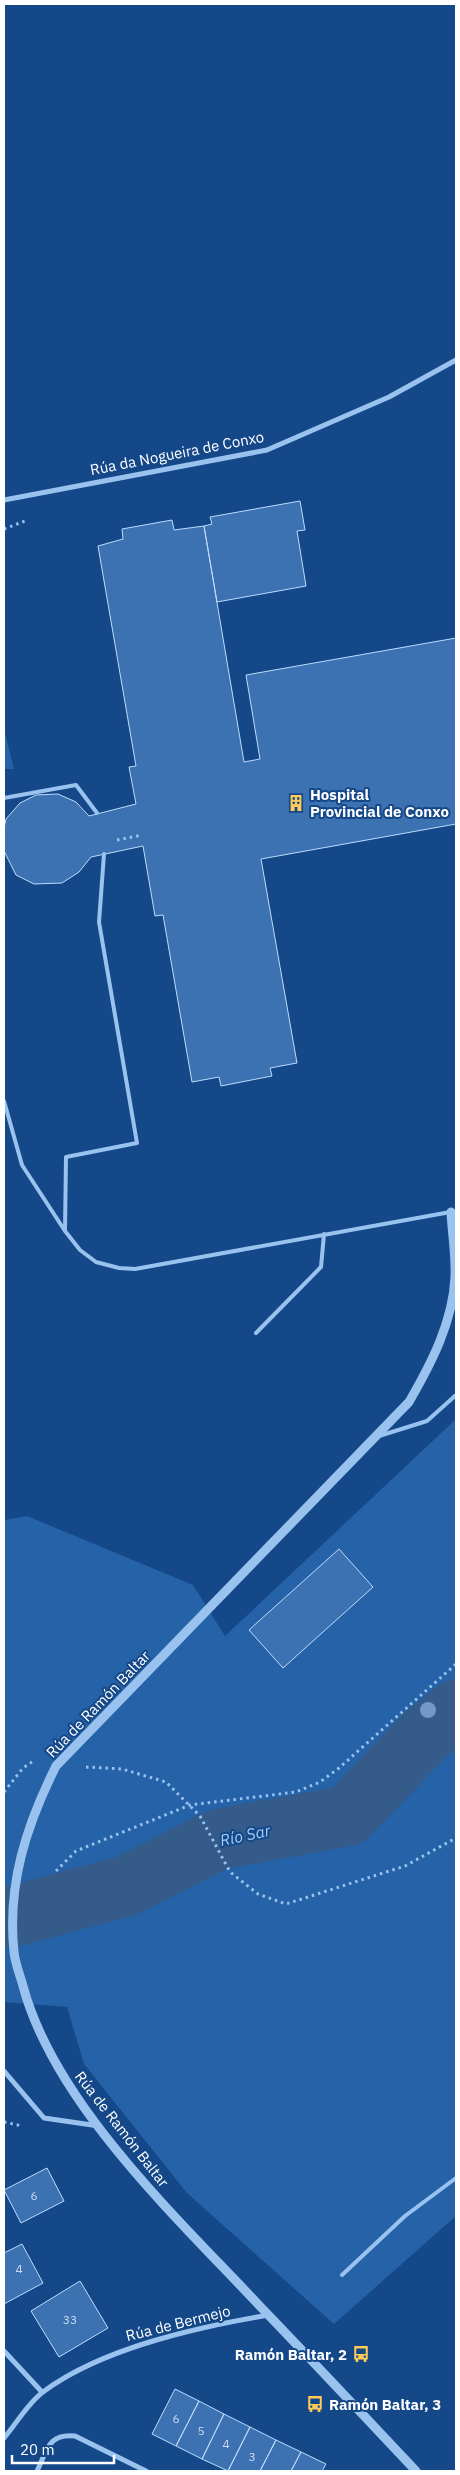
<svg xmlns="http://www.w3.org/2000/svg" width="460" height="2475" viewBox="0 0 460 2475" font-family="'IBM Plex Sans',sans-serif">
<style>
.green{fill:#2562a7}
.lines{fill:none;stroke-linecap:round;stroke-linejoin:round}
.river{stroke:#345b8a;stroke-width:61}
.building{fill:#3c72b2;stroke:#bfdbfb}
.path{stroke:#99c2ef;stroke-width:3;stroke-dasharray:2.5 4;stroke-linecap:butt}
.service{stroke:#99c2ef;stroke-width:4}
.minor{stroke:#99c2ef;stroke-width:5}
.tertiary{stroke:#99c2ef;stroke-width:9}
.tree{fill:#7299c7}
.labels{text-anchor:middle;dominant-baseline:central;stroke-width:4;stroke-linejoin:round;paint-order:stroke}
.number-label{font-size:12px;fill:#cedcec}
.street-label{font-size:15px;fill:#fff;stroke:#144888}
.poi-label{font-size:15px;font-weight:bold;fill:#fff;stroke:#144888;text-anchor:start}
.water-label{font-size:16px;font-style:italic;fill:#a4ccf7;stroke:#144888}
</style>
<rect width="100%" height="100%" fill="#144888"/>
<path class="green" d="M4 729 14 769H4Z
M456 1419V2216L334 2324 187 2193 84 2064 67 2007 4 2002V1520L27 1516 193 1585 225 1636Z"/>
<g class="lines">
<path class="river" d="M4 1916 10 1917 126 1886 219 1839 347 1816 426 1734 456 1710"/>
</g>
<path class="building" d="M300 501 305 530 297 531 306 586 217 602 204 526 212 524 210 517Z
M172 520 174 530 204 526 244 762 260 759 246 675 456 638V824L261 859 297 1063 270 1068 272 1076 221 1086 219 1077 192 1082 163 915 155 916 143 846 91 857 79 872 62 883 34 884 16 875 4 851V828L6 819 20 803 36 795 58 794 76 802 89 816 136 804 129 767 136 766 98 546 123 539 122 529Z
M339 1549 373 1587 283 1668 249 1630Z
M47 2168 64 2201 21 2223 4 2190Z
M22 2244 43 2283 4 2304V2253Z
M80 2281 108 2328 59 2357 31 2311Z
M175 2389 199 2401 176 2446 152 2434Z
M199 2401 224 2414 202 2459 176 2446Z
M224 2414 250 2427 228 2471 202 2459Z
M250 2427 276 2440 260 2471H228Z
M276 2440 301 2452 291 2471H260Z
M301 2452 326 2464 322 2471H291Z"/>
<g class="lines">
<path class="path" d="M4 529 25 521
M117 840 142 835
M86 1767 122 1769 166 1782 200 1816 230 1872 258 1894 286 1904 405 1866 456 1838
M4 1792 23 1768 32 1762
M56 1871 76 1851 190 1805 296 1792 320 1782 339 1768 456 1664
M4 2122 22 2126"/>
<path class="service" d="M4 798 76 785 97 813
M4 1101 22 1165 65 1231 80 1250 96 1262 119 1268 135 1269 456 1211
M65 1231 66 1157 137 1143 99 922 104 854
M256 1333 321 1267 324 1234
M379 1436 427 1421 456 1395
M342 2275 405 2216 456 2178"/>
<path class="minor" d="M4 500 267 450 389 397 456 360
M4 2071 44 2118 99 2126
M4 2351 42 2392
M4 2438C16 2424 28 2403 43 2392 102 2348 197 2327 269 2315
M37 2471C47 2451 48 2433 75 2436L146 2471"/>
<path class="tertiary" d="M416 2471C363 2415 310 2358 256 2302 174 2215 54 2102 23 1986 20 1975 15 1963 14 1952 7 1885 26 1826 56 1766L409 1402C431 1364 453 1322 455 1277 456 1256 452 1233 451 1212"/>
</g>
<circle class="tree" cx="428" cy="1710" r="8"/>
<defs>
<g id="building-bare" transform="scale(1.35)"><path d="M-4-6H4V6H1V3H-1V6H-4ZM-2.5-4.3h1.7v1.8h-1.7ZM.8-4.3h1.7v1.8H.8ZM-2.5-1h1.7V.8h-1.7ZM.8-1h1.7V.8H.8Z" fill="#ffcb57" stroke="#144888" stroke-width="2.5" paint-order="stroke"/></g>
<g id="bus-bare" transform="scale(1.35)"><path d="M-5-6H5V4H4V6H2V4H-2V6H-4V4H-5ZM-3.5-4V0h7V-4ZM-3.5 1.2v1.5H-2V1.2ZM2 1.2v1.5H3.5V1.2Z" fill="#ffcb57" stroke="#144888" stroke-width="2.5" paint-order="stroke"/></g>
</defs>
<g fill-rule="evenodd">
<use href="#building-bare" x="296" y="803"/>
<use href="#bus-bare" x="361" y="2354"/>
<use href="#bus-bare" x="315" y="2404"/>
</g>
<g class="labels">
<g class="number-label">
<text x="34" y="2195">6</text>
<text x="19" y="2268">4</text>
<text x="70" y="2319">33</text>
<text x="176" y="2418">6</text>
<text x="201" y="2430">5</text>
<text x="226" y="2443">4</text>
<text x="252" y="2456">3</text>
</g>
<g class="street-label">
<text transform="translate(177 453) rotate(-11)">Rúa da Nogueira de Conxo</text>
<text transform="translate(98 1704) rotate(-46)">Rúa de Ramón Baltar</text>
<text transform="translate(122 2129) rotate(52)">Rúa de Ramón Baltar</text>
<text transform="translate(178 2323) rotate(-14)">Rúa de Bermejo</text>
</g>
<g class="poi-label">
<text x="310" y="794">Hospital<tspan x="310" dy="17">Provincial de Conxo</tspan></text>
<text x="347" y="2354" text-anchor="end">Ramón Baltar, 2</text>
<text x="329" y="2404">Ramón Baltar, 3</text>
</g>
<g class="water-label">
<text transform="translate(245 1835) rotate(-12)">Río Sar</text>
</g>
</g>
<rect width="460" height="2475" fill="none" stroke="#ffffff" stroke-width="10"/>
<path d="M12 2455v8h102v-8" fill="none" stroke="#ffffff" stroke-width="2.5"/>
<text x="20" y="2455" font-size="15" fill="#ffffff" stroke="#144888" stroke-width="4" paint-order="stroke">20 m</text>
</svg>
